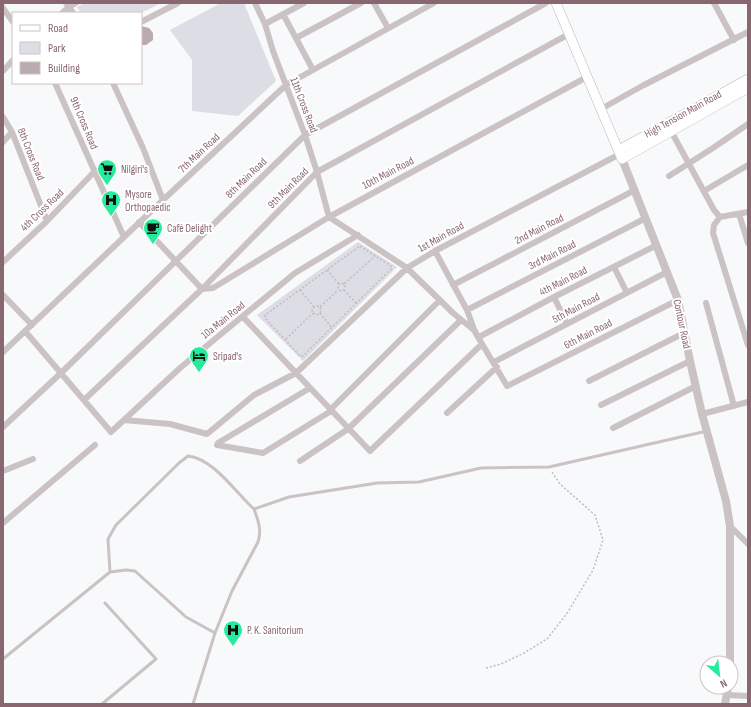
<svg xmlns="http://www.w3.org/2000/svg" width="751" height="707" viewBox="0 0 751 707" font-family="'Sofia Sans Condensed',sans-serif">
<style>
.green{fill:#dddde6}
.building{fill:#baabae}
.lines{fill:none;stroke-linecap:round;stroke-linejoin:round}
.secondary-casing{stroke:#c1b7b9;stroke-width:10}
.path{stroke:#c2bcbe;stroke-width:1.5;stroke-dasharray:2 2;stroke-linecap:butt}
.service{stroke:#cbc2c4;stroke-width:3}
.minor{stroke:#cbc2c4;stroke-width:6}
.tertiary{stroke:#cbc2c4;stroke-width:8}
.secondary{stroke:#fff;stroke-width:9}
.labels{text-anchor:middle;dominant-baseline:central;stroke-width:4;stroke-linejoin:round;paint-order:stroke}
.street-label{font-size:11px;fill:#89676e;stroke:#fff}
.poi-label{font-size:11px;fill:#89676e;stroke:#fff;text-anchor:start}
</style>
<rect width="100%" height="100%" fill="#f7f9fa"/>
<path class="green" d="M85 3H161L141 13H81L77 7Z
M221 3H244L276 81 238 116 192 111V60L170 30Z
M358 242 397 267 303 361 257 315Z"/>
<path class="building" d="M141 26 149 28 153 33V40L146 45H141Z"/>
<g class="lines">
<g class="secondary-casing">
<path id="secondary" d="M556 3 622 159 748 88
M619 150 748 79"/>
</g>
<path class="path" d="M360 246 391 266 392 268 303 356H300L265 318V315Z
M327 270 339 284
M344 284 342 283 339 284 338 287 339 290 341 291 344 290 345 287 344 284 375 256
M300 290 314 307
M344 290 356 303
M320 307 321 310 320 313 317 315 313 313 312 310 314 307 317 306 320 307 338 290
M320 313 332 328
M286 339 313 313
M486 668 501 664 524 653 547 639 568 612 593 570 603 540 595 515 560 484 552 472"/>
<path class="service" d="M110 572 108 539 116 525 179 463 188 456C214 459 235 492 254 509L289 497 377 483 419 482 481 468 549 467 707 431
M3 659 110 572 126 570 135 571 186 617 215 633 232 591 258 542C262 530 258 520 254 509
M102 704 156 659 105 603
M193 704 215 633"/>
<path class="minor" d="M66 3 73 13
M255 3 265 24 273 51 305 135 317 172 329 217
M374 3 388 28
M714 3 734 40
M3 8 13 22
M62 13 69 7 76 3
M283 14 313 70
M141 22 178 3
M265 24 304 3
M296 38 361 3
M3 71 13 60
M55 83 124 237
M113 83 143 148 163 200
M601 109 642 86 748 32
M3 117 12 132 47 221
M671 131 714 210 720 217 748 212
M3 142 12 132
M669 176 713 148 748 124
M704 191 748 165
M739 214 748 243
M329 217 407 268 453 313 475 331
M720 217 714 225 713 233 748 345
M139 222 202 289 213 288 329 217 587 77
M435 251 467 310 475 332 507 386 678 300
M3 262 47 221 94 172
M614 267 627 293
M453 285 635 190
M3 295 32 325
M554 297 567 324
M706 303 734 406
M467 310 646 218
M243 317 370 451 482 344
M25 331 111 432 180 368 295 273 358 235
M479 337 554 297 657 245
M3 352 163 200 286 85 434 3
M494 362 667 272
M589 381 684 333
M310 388 218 443 217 445 263 453 331 411
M84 400 202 289 317 172 569 34
M601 405 690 361
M330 410 440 300
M447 413 497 367
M702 414 748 402
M124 420 170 424 207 434 254 395 296 373 407 268 435 251 620 154
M3 427 61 373 305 135 546 3
M613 428 696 386
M300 461 348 429 461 320
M3 471 33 459
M3 523 95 445
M730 526 748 544
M727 695 748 696"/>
<path class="tertiary" d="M622 159 678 300 690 361 702 414 726 501 730 526V663
M725 704 728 687"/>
<use href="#secondary" class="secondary"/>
</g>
<defs>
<g id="supermarket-pin" transform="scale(1)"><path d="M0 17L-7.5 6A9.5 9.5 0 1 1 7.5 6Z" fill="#26ea9c" stroke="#fff"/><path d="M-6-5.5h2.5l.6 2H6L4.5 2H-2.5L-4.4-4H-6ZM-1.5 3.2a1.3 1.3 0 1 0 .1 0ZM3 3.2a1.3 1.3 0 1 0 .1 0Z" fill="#111"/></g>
<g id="hospital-pin" transform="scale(1)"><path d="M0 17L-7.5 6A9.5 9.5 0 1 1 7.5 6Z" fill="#26ea9c" stroke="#fff"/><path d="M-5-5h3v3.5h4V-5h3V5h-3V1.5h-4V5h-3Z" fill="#111"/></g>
<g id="cafe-pin" transform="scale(1)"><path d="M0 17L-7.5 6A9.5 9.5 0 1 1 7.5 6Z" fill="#26ea9c" stroke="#fff"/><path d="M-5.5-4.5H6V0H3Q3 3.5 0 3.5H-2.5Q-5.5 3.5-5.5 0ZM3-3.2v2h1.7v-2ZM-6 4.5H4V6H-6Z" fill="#111"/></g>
<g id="hotel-pin" transform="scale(1)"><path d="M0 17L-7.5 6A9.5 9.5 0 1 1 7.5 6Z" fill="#26ea9c" stroke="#fff"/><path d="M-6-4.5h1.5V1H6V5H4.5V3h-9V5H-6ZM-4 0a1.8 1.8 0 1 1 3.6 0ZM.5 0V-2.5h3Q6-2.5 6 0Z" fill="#111"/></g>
</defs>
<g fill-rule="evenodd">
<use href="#supermarket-pin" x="107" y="169"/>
<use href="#hospital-pin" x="111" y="200"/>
<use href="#cafe-pin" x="153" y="228"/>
<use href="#hotel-pin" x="199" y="356"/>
<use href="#hospital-pin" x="233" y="630"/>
</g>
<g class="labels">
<g class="street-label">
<text transform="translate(304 105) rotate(69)">11th Cross Road</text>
<text transform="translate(683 114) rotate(-29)">High Tension Main Road</text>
<text transform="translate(84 123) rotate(67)">9th Cross Road</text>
<text transform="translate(199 153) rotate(-43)">7th Main Road</text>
<text transform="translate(31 154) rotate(68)">8th Cross Road</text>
<text transform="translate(388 173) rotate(-28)">10th Main Road</text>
<text transform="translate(246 178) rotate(-44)">8th Main Road</text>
<text transform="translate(288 188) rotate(-45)">9th Main Road</text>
<text transform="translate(42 210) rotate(-44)">4th Cross Road</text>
<text transform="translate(539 229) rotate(-27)">2nd Main Road</text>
<text transform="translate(441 237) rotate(-29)">1st Main Road</text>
<text transform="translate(552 255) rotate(-27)">3rd Main Road</text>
<text transform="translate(563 281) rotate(-27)">4th Main Road</text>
<text transform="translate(576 308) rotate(-28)">5th Main Road</text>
<text transform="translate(223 320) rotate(-39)">10a Main Road</text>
<text transform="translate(682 324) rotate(78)">Contour Road</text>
<text transform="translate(588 334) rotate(-27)">6th Main Road</text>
</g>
<g class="poi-label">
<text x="121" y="169">Nilgiri's</text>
<text x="125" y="194">Mysore<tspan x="125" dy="13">Orthopaedic</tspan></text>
<text x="167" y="228">Café Delight</text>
<text x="213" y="356">Sripad's</text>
<text x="247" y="630">P. K. Sanitorium</text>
</g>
</g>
<rect width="751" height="707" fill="none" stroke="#89676e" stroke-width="8"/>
<rect x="12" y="12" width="130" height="72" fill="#ffffff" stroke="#d0c2c5"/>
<rect x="20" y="25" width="20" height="6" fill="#ffffff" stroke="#d0c2c5"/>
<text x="48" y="32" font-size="12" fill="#89676e">Road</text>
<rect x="20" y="42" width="20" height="12" fill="#dddde6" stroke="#d0c2c5"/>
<text x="48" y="52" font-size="12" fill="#89676e">Park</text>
<rect x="20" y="62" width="20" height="12" fill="#baabae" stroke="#d0c2c5"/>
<text x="48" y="72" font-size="12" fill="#89676e">Building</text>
<g transform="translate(719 675) rotate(152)"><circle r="19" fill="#ffffff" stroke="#d0c2c5"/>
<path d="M0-3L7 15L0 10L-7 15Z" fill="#26ea9c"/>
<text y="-6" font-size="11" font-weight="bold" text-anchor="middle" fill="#89676e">N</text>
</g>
</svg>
